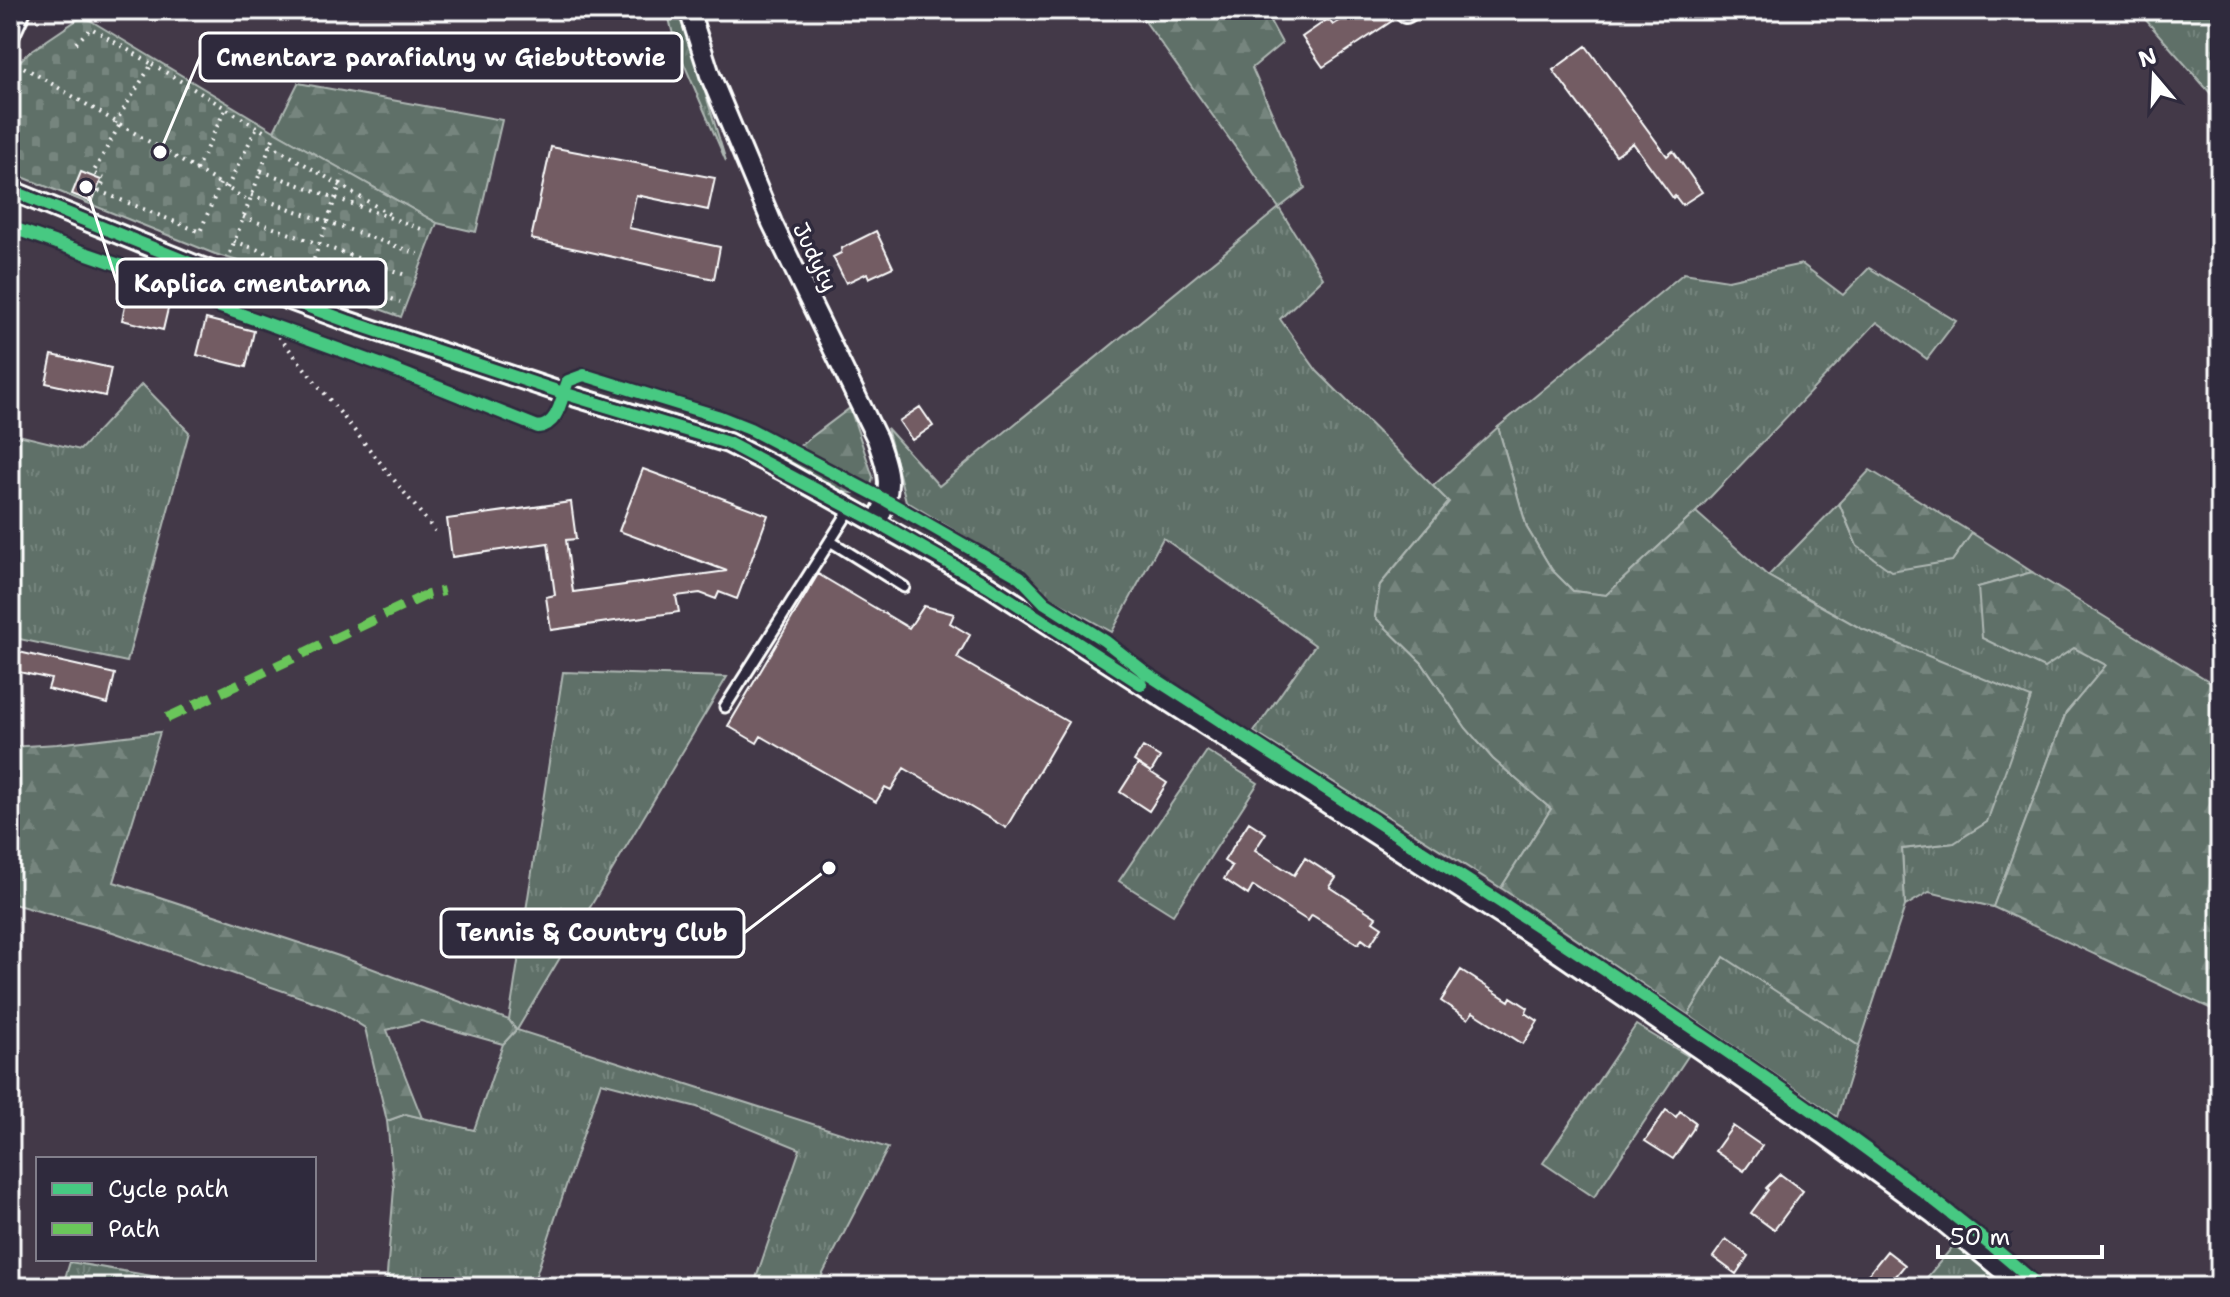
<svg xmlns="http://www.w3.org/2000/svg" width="2230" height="1297" viewBox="0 0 2230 1297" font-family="'Shantell Sans',sans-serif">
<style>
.grass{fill:url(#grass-tufts);stroke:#aeb7b3;stroke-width:2}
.forest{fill:url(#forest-firs);stroke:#aeb7b3;stroke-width:2}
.cemetery{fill:url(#cemetery-stones);stroke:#aeb7b3;stroke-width:2}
.building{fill:#735b63;stroke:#fff;stroke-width:2}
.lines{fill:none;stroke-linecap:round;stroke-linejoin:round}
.lane-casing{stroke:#fff;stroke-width:15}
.street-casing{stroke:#fff;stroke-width:24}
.path{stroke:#fff;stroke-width:4;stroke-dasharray:2 6;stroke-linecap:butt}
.lane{stroke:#2f2a3d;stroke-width:9}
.street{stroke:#2f2a3d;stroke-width:18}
.quiet{stroke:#6ac65a;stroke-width:10;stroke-dasharray:20 10;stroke-linecap:butt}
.cycleway-casing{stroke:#2f2a3d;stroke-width:17}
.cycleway{stroke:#46c982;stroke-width:12}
.labels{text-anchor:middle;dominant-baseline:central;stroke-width:7;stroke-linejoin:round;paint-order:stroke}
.street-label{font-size:22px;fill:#fff;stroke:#2f2a3d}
.leader{fill:none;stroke:#fff;stroke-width:3}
.callout-dot{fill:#fff;stroke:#2f2a3d;stroke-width:3}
.callout{fill:#2f2a3d;stroke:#fff;stroke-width:3}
.callout-label{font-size:24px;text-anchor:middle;font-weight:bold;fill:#fff}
</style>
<defs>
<pattern id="grass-tufts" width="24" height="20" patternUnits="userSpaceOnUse" patternTransform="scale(2)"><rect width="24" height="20" fill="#5e6f67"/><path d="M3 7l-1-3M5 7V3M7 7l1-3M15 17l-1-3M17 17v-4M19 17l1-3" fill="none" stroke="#76857e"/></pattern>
<pattern id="forest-firs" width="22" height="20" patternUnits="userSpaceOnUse" patternTransform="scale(2)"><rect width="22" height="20" fill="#5e6f67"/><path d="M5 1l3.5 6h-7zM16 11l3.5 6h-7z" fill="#76857e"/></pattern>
<pattern id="cemetery-stones" width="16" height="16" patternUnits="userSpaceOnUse" patternTransform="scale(2)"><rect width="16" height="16" fill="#5e6f67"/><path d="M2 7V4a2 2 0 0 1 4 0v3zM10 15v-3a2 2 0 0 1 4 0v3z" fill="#76857e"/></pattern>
</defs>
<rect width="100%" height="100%" fill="#433948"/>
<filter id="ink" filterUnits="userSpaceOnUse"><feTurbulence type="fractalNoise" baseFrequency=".0125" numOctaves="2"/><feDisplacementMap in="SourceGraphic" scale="16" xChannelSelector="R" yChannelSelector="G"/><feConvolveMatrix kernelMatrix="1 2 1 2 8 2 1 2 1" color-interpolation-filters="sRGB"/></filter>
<g filter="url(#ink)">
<path class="grass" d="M667 10H680L726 161 675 43Z
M2137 10H2215L2220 16V104Z
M1279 208 1323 278 1280 319 1317 371 1449 502 1380 585 1375 617 1422 663 1466 728 1493 759 1551 809 1501 888 1254 732 1315 645 1163 538 1112 632 1047 596 1019 570 906 501 887 428 939 486Z
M1802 264 1843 295 1869 268 1956 321 1927 359 1877 322 1696 512 1606 595 1573 591 1552 570 1527 528 1498 427 1684 273 1728 280Z
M142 384 189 432 127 662 10 637V433L80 450Z
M1839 503 1857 546 1952 561 1972 533 2032 572 1978 587 2074 647 2107 665 2066 713 1993 907 1929 892 1905 906 1902 849 1954 843 1860 628 1768 576Z
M563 672 727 677 517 1030 888 1148 816 1287H753L800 1149 697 1107 601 1082 532 1287H386L394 1188 387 1121 406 1114 474 1130 503 1044 516 1030 509 1020Z
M1207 751 1258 783 1173 915 1119 881Z
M1724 956 1859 1046 1837 1117 1688 1015Z
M1636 1025 1688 1056 1594 1197 1543 1163Z
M1955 1244 2009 1287H1919Z
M70 1262 216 1287H91L65 1278Z"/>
<path class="forest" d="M1137 10H1264L1282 43 1252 68 1305 188 1279 208Z
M298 83 502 120 476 232 437 223 274 131Z
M850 408 873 477 870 491C836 500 809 477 781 460Z
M1498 427 1527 528 1552 570 1573 591 1606 595 1696 512 1768 576 1860 628 2031 698 1987 822 1954 843 1902 849 1905 906 1859 1046 1724 957 1688 1015 1501 888 1551 809 1493 759 1466 728 1422 663 1375 617 1380 585 1449 502 1433 486Z
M1870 470 1972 533 1952 561 1891 571 1857 546 1839 503Z
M2032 572 2220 688V1013L1993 907 2066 713 2106 665 2074 648 2044 668 1982 638 1978 587Z
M160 732 114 882 339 956 509 1020 516 1030 503 1044 421 1021 387 1030 422 1118 406 1114 387 1121 365 1028 335 1009 113 932 10 903V747L57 744Z"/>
<path class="cemetery" d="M83 16 274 131 437 223 401 317 306 282 215 254 10 172V71L28 53Z"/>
<path class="building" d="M1357 10H1384L1392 21 1323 67 1302 37 1328 19 1333 25Z
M1586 46 1667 156 1673 151 1702 192 1682 205 1675 196 1673 198 1633 143 1616 155 1553 70Z
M551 147 715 178 708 210 636 195 629 228 720 247 714 279 531 239Z
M81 172 101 180 92 202 72 194Z
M876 231 893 267 869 278 867 273 846 283 833 257 841 253 842 248Z
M129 287 171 296 163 330 122 320Z
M206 319 254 331 246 367 197 355Z
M52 355 111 368 105 396 46 383Z
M920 407 933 426 912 440 899 421Z
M643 469 768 515 737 599 719 592 716 599 700 593 676 596 679 612 551 630 546 597 555 595 548 543 452 557 447 519 571 502 576 539 566 540 573 592 727 571 619 531Z
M818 574 909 628 924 606 954 614 950 623 970 635 957 658 1068 722 1006 828 904 768 891 790 885 787 876 802 761 736 757 743 728 726Z
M10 650 115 674 108 704 48 689 51 679 10 670Z
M1143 747 1160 757 1151 772 1134 761Z
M1138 764 1167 783 1149 811 1120 792Z
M1249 822 1266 833 1255 850 1294 875 1305 858 1336 878 1330 887 1376 917 1373 921 1382 927 1370 945 1362 939 1358 944 1312 915 1308 921 1253 886 1248 895 1224 879 1232 866 1224 861Z
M1461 970 1509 1001 1511 997 1528 1008 1526 1013 1538 1021 1523 1044 1473 1012 1468 1019 1441 1001Z
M1666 1110 1676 1117 1680 1111 1695 1122 1693 1129 1673 1159 1645 1141Z
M1733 1126 1762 1146 1744 1171 1715 1151Z
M1780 1174 1803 1191 1774 1230 1751 1213 1768 1190 1766 1188Z
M1726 1239 1748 1256 1736 1274 1713 1257Z
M1887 1251 1905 1265 1887 1287H1858Z"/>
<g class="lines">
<g class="lane-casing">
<path id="lane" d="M830 541 904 587
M725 707 851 508"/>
</g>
<g class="street-casing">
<path id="street" d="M689 10 710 75 772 223 877 439C889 474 894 488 877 522
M1406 13 1411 10
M10 34 21 10
M10 190 195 265 347 321 563 393 728 443 782 470 989 586 1543 942 1824 1134 1934 1214 2023 1287"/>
</g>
<path class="path" d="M76 43 91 28 152 64 115 123
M10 59 249 201
M152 64 265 132
M119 126 93 173 105 179 99 191 200 232 220 184
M270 144 389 214
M196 170 226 108
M261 171 424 230
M227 188 257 127
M251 195 418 254
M243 217 408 276
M234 241 400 302
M230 253 274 136
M306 282 343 176
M269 324 435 531"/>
<use href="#lane" class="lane"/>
<use href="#street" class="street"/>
<path class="quiet" d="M167 718 424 596 444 591"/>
<g class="cycleway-casing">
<path id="cycleway" d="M10 190 195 265 347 321 563 393 728 443 877 522 989 586 1141 684
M10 227 125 267 204 301 382 365 538 427C559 425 561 398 568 381L584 375 720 417 750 429 887 501 1020 577 1045 603 1105 641 1146 673C1309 778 1473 883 1635 990 1774 1082 1914 1177 2040 1287"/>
</g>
<use href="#cycleway" class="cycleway"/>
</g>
</g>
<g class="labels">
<g class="street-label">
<text transform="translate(815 257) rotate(64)">Judyty</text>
</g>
</g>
<path class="leader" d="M160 152L200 57M86 187L117 283M829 868L744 933"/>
<g class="callout-dot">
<circle cx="160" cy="152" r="8"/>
<circle cx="86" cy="187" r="8"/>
<circle cx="829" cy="868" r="8"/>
</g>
<g class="callout">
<rect x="200" y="33" width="482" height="48" rx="8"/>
<rect x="117" y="259" width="269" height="48" rx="8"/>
<rect x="441" y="909" width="303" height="48" rx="8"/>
</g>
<g class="callout-label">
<text x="441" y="66">Cmentarz parafialny w Giebułtowie</text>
<text x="252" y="292">Kaplica cmentarna</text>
<text x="592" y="941">Tennis &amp; Country Club</text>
</g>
<rect width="2230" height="1297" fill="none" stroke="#2f2a3d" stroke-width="40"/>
<rect x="20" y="20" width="2190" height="1257" fill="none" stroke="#fff" stroke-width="3" filter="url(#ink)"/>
<rect x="36" y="1157" width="280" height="104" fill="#2f2a3d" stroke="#827f8b" stroke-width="2"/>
<rect x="52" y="1183" width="40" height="12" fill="#46c982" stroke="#827f8b" stroke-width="2"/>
<text x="108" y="1197" font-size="24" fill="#ffffff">Cycle path</text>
<rect x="52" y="1223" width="40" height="12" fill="#6ac65a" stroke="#827f8b" stroke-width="2"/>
<text x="108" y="1237" font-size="24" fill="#ffffff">Path</text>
<g transform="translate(2154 76) rotate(341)" stroke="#2f2a3d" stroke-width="6" paint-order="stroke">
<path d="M0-6L14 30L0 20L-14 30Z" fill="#ffffff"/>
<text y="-12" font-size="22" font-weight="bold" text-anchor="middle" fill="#ffffff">N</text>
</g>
<path d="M1938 1245v12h164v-12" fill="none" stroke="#ffffff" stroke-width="4"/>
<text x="1950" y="1245" font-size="24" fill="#ffffff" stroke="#2f2a3d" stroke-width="6" paint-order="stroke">50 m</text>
</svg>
